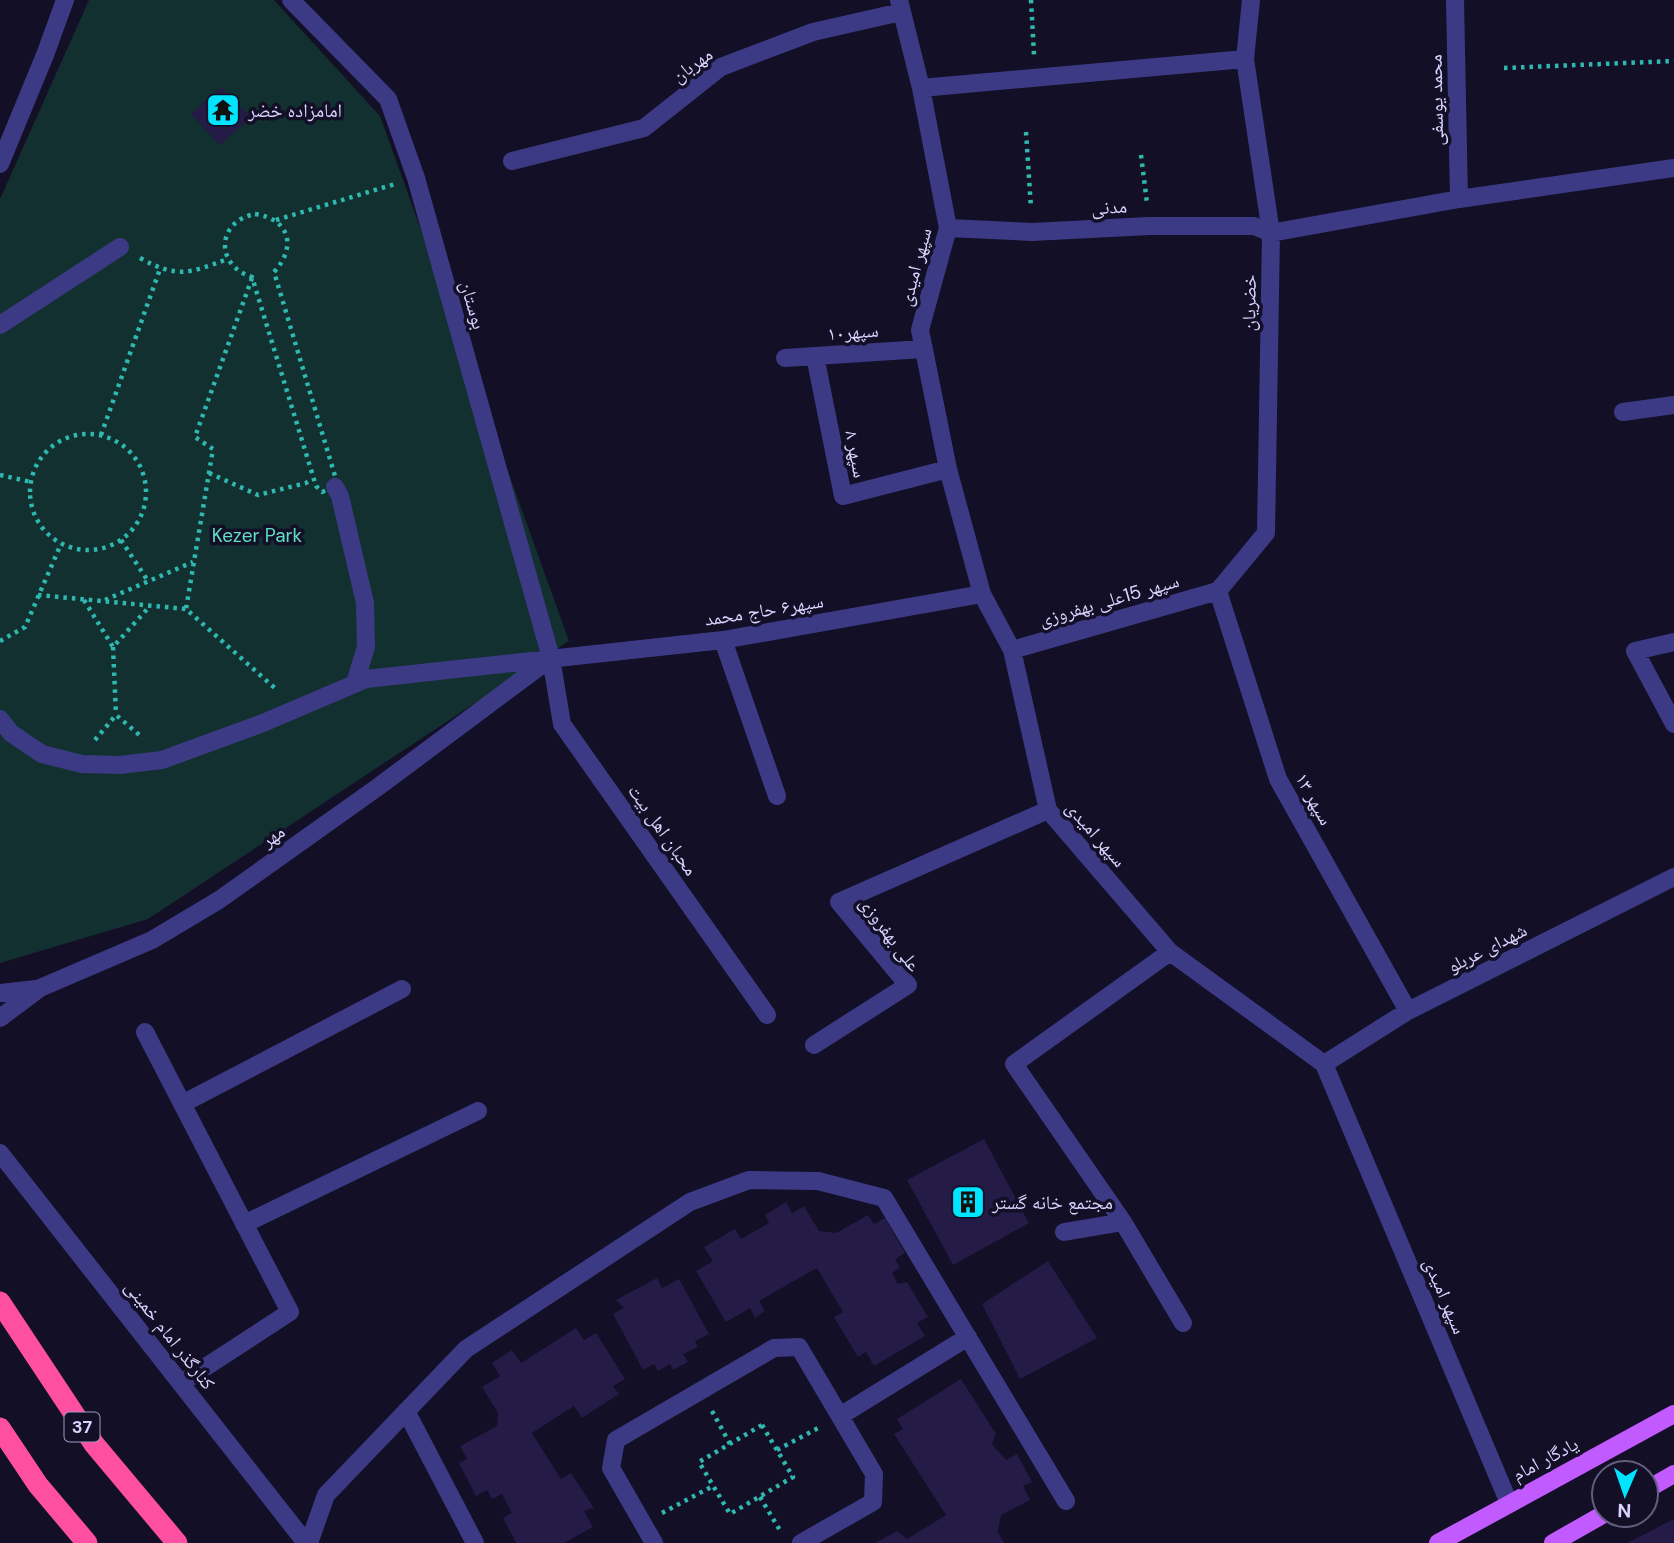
<svg xmlns="http://www.w3.org/2000/svg" width="1674" height="1543" viewBox="0 0 1674 1543" font-family="'DM Sans','Noto Naskh Arabic',sans-serif">
<style>
.green{fill:#12302f}
.building{fill:#241b47}
.lines{fill:none;stroke-linecap:round;stroke-linejoin:round}
.path{stroke:#2fb8b0;stroke-width:4.5;stroke-dasharray:3.5 5;stroke-linecap:butt}
.minor{stroke:#3d3a85;stroke-width:18}
.major{stroke:#c25bff;stroke-width:18}
.highway{stroke:#ff4fa3;stroke-width:21}
.labels{text-anchor:middle;dominant-baseline:central;stroke-width:7;stroke-linejoin:round;paint-order:stroke}
.shield{fill:#130f26;stroke:#9e99be;stroke-width:2}
.shield-label{font-size:18px;font-weight:bold;fill:#d9d4ff}
.street-label{font-size:19px;fill:#d9d4ff;stroke:#130f26}
.poi-label{font-size:19px;fill:#d9d4ff;stroke:#130f26;text-anchor:start}
.park-label{font-size:19px;fill:#5fe0c0;stroke:#130f26}
</style>
<rect width="100%" height="100%" fill="#130f26"/>
<path class="green" d="M89 0H274L380 116 569 641 148 919 0 963V199Z"/>
<path class="building" d="M221 87 251 117 220 145 191 114Z
M984 1139 1029 1223 953 1265 907 1180Z
M786 1202 792 1213 804 1206 819 1231 836 1233 868 1215 874 1224 885 1218 905 1253 895 1259 900 1268 892 1273 898 1284 907 1282 928 1317 917 1323 925 1336 874 1366 866 1352 858 1357 834 1317 843 1312 817 1268 759 1301 765 1311 755 1318 750 1308 726 1322 696 1271 713 1261 704 1247 735 1229 741 1239 769 1223 765 1215Z
M1048 1261 1097 1338 1020 1379 982 1304Z
M657 1278 662 1288 679 1279 709 1334 695 1341 698 1347 683 1354 688 1362 673 1370 670 1364 658 1371 654 1364 643 1370 613 1314 624 1308 616 1300Z
M576 1328 584 1340 596 1333 625 1379 613 1386 619 1394 582 1418 574 1406 532 1433 561 1479 571 1473 594 1508 584 1511 593 1527 564 1543H516L503 1518 512 1513 502 1494 492 1499 487 1490 476 1496 459 1463 467 1459 460 1446 497 1426 498 1413 482 1387 500 1376 492 1363 512 1350 521 1363Z
M961 1379 996 1434 992 1444 1006 1460 1017 1454 1032 1482 1023 1486 1030 1500 1001 1515 998 1532 1004 1543H875L897 1531 907 1539 946 1515 894 1434 903 1429 897 1419Z
M1674 1519V1543H1627Z"/>
<g class="lines">
<path class="path" d="M1031 0 1034 55
M1504 68 1674 61
M1026 132 1031 208
M1141 155 1147 203
M255 214C290 219 297 247 274 272L335 476V487L322 492 316 486 252 277C214 265 217 221 255 214Z
M276 220 395 184
M140 258C178 279 189 273 228 259
M252 278 195 437 213 449 186 609 277 690
M30 492a58 58 0 1 1 116 0a58 58 0 1 1-116 0Z
M101 435 160 269
M209 473 258 495 306 483 312 479
M0 475 31 482
M121 540 148 581
M38 595 186 609
M84 600 113 647 150 606
M105 600 193 562
M0 641 25 627 61 544
M113 647 116 715
M95 740 116 715 143 738
M712 1411 730 1444
M762 1425 793 1477 730 1514 699 1462Z
M777 1450 820 1427
M760 1497 781 1532
M662 1513 713 1486"/>
<path class="minor" d="M291 0 388 99 416 178 551 658 562 724 767 1015
M899 0 921 88 948 228 920 330 948 469 982 594 1012 650 1048 810 1170 952 1324 1064 1509 1503
M1455 0 1459 199
M921 88 1245 59
M512 161 644 128 721 67 813 32 901 12
M0 164 45 55 65 0
M948 228 1032 232 1149 226H1254L1271 233 1459 199 1674 168
M0 325 120 247
M815 356 843 496 948 469
M785 358 923 349
M1623 412 1674 405
M335 487 340 496 365 603 366 647 355 683
M1218 591 1266 533 1271 233 1245 59 1251 0
M1218 591 1278 779 1408 1011
M723 640 777 796
M1674 642 1635 651 1674 724
M1012 650 1218 591
M0 719 11 733 42 754 82 764 120 765 162 760 263 723 366 679 723 640 982 594
M1170 952 1014 1064 1123 1222 1183 1323
M0 993 36 989
M0 1018 40 988 152 940 219 900 378 787 551 658
M145 1032 290 1312 181 1383
M814 1045 908 985 839 902 1048 810
M1324 1064 1408 1011 1674 877
M182 1104 402 989
M0 1153 306 1543
M244 1224 478 1111
M1064 1232 1123 1222
M406 1411 475 1543
M840 1416 968 1337
M309 1543 326 1495 466 1349 690 1202 749 1180 818 1181 884 1198 1066 1501
M654 1543 611 1468 616 1440 774 1348 799 1347 874 1474 873 1502 801 1543"/>
<path class="major" d="M1646 1490 1674 1474
M1438 1543 1674 1414
M1553 1543 1604 1514"/>
<path class="highway" d="M0 1302 94 1444 177 1543
M0 1428 38 1485 87 1543"/>
</g>
<defs>
<g id="temple-square" transform="scale(1.75)"><rect x="-9" y="-9" width="18" height="18" rx="4" fill="#00e5ff" stroke="#130f26"/><path d="M0-6L5-2H3V0L6.5 2.5H4V6H1.5V3h-3V6H-4V2.5H-6.5L-3 0V-2H-5Z" fill="#111"/></g>
<g id="building-square" transform="scale(1.75)"><rect x="-9" y="-9" width="18" height="18" rx="4" fill="#00e5ff" stroke="#130f26"/><path d="M-4-6H4V6H1V3H-1V6H-4ZM-2.5-4.3h1.7v1.8h-1.7ZM.8-4.3h1.7v1.8H.8ZM-2.5-1h1.7V.8h-1.7ZM.8-1h1.7V.8H.8Z" fill="#111"/></g>
</defs>
<g fill-rule="evenodd">
<use href="#temple-square" x="223" y="110"/>
<use href="#building-square" x="968" y="1202"/>
</g>
<g class="labels">
<rect class="shield" x="64.5" y="1412.5" width="35" height="29" rx="5"/>
<g class="shield-label">
<text x="82" y="1427">37</text>
</g>
<g class="street-label">
<text transform="translate(692 65) rotate(-36)">مهربان</text>
<text transform="translate(1436 100) rotate(-91)">محمد یوسفی</text>
<text transform="translate(1109 207) rotate(-3)">مدنی</text>
<text transform="translate(915 267) rotate(-75)">سپهر امیدی</text>
<text transform="translate(1249 303) rotate(-89)">خضریان</text>
<text transform="translate(473 305) rotate(74)">بوستان</text>
<text transform="translate(853 332) rotate(-4)">سپهر۱۰</text>
<text transform="translate(856 454) rotate(79)">سپهر ۸</text>
<text transform="translate(1109 600) rotate(-16)">سپهر 15علی بهفروزی</text>
<text transform="translate(764 610) rotate(-9)">سپهر۶ حاج محمد</text>
<text transform="translate(1314 799) rotate(61)">سپهر ۱۳</text>
<text transform="translate(663 830) rotate(55)">محبان اهل بیت</text>
<text transform="translate(1096 834) rotate(49)">سپهر امیدی</text>
<text transform="translate(273 836) rotate(-35)">مهر</text>
<text transform="translate(890 934) rotate(53)">علی بهفروزی</text>
<text transform="translate(1487 948) rotate(-27)">شهدای عربلو</text>
<text transform="translate(1445 1296) rotate(67)">سپهر امیدی</text>
<text transform="translate(170 1335) rotate(52)">کنارگذر امام خمینی</text>
<text transform="translate(1545 1459) rotate(-28)">یادگار امام</text>
</g>
<g class="poi-label">
<text x="248" y="110">امامزاده خضر</text>
<text x="992" y="1202">مجتمع خانه گستر</text>
</g>
<g class="park-label">
<text x="257" y="535">Kezer Park</text>
</g>
</g>
<g transform="translate(1625 1494) rotate(182)"><circle r="33" fill="#130f26" stroke="#625e7d" stroke-width="2"/>
<path d="M0-5L12 26L0 18L-12 26Z" fill="#00e5ff"/>
<text y="-10" font-size="19" font-weight="bold" text-anchor="middle" fill="#d9d4ff">N</text>
</g>
</svg>
